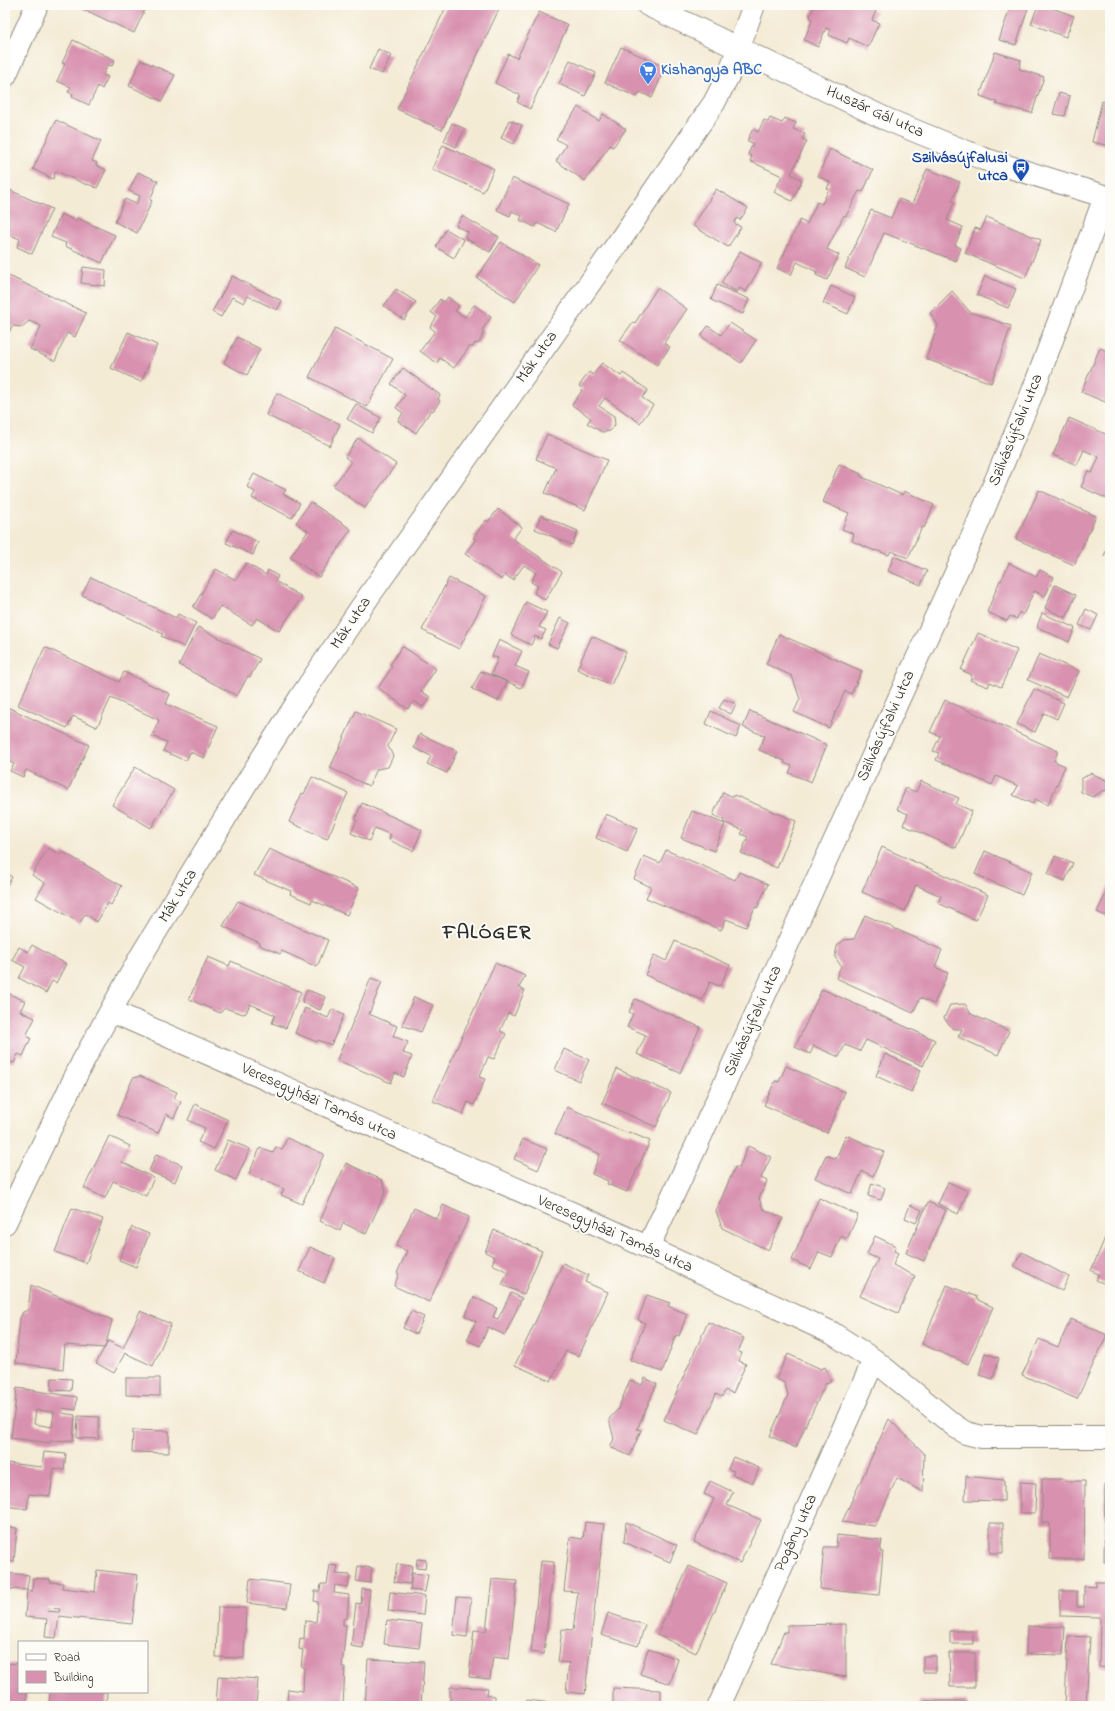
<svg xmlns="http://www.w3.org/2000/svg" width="1115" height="1711" viewBox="0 0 1115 1711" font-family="'Indie Flower',sans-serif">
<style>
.building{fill:#d891af;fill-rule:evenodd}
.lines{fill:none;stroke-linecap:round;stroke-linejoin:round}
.street-casing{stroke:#908b80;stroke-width:24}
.street{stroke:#fff;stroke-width:22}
.labels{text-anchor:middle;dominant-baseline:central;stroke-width:4;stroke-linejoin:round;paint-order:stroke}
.shop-label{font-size:16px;font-weight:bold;fill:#366cbe;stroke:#fdfcf7;text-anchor:start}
.street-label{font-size:16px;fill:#2b2b2b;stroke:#fdfcf7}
.transit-label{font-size:16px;font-weight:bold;fill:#164399;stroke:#fdfcf7;text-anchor:end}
.district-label{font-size:20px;font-weight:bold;letter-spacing:1px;fill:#2b2b2b;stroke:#fdfcf7}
</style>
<rect width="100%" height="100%" fill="#fdfcf7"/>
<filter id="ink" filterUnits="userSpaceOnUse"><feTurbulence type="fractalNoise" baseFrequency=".025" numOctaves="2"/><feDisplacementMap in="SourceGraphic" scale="8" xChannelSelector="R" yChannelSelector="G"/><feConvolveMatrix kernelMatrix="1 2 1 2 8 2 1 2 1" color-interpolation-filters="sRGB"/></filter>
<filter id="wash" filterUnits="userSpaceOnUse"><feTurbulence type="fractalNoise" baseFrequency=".012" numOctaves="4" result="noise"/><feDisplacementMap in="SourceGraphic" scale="16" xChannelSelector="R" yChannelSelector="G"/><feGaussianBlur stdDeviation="0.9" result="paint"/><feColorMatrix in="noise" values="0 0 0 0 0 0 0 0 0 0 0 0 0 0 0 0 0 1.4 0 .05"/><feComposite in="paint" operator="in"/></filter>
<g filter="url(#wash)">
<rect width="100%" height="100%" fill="#f4ebd5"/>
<g id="blocks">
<path class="building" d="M85 5H147L134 33 83 9Z
M447 5H497L500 7 442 130 397 109Z
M815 5H863L876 11 872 20 879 23 868 47 849 38 847 43 829 35 831 30 826 28 818 47 804 40 812 21 810 15Z
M1011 5H1029L1016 45 999 40Z
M1038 5H1044L1074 16 1066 37 1031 24Z
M539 12 568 25 530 109 517 102 520 95 495 83 508 54 517 58Z
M73 40 115 60 112 66 108 65 103 75 108 77 102 89 98 86 89 105 72 97 73 94 68 92 71 87 57 81 65 64 62 63Z
M621 47 665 67 652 98 640 92 637 97 605 83Z
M378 49 391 55 382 74 369 69Z
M995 52 1021 60 1019 69 1044 77 1032 113 996 104 997 102 980 96Z
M141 60 175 75 162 101 129 86Z
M570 60 596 73 585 96 559 84Z
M1109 79H1110V98L1105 96Z
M1059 93 1070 96 1065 116 1053 114Z
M1102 101 1110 103V146L1092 142Z
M578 107 599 121 603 114 626 129 613 147 610 145 585 181 556 161 566 145 556 139Z
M770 118 782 123 785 118 796 123 793 129 805 134 802 139 807 141 791 174 802 180 792 201 774 192 782 176 750 161 752 157 748 154 753 143 747 141 753 129 758 132 764 120 768 122Z
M56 120 101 141 92 161 97 163 96 165 106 170 97 188 88 184 87 185 56 171 53 179 33 169Z
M509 120 522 125 514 144 501 138Z
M452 123 465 129 456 147 444 141Z
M443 145 494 169 483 192 432 169Z
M830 149 873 170 863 192 859 191 846 216 844 215 827 249 839 255 827 280 816 275 817 272 797 262 791 275 777 268 800 220 807 224 817 202 822 204 829 189H827L830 182 818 176Z
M927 169 960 182 952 201 954 202 947 220 963 227 955 245 961 248 956 261 884 233 865 277 845 268 871 210 891 218 899 199 912 204Z
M138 172 158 181 150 200 152 201 137 233 115 222 125 199 136 204 140 196 129 191Z
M512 178 569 204 556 232 537 223 535 227 520 220 522 216 512 211 510 216 497 210Z
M5 188 52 209 32 254 17 247 20 239 5 233Z
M716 189 748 208 740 220 737 218 734 223 741 227 728 247 693 226Z
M61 214 76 221 77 218 115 235 102 263 65 246 66 243 51 237Z
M462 216 499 237 490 252 465 238 468 232 456 226Z
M987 217 1041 240 1025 278 965 253 975 228 981 230Z
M446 229 464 240 454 258 436 247Z
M501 242 538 265 515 302 477 278Z
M740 251 762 263 746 292 740 288 737 292 721 283Z
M83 267 106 270 105 286 81 283Z
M5 274 86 313 75 337 67 333 55 361 30 349 41 326 29 321 22 327 12 326 8 335 5 334Z
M232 276 282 301 277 310 248 296 244 303 232 297 221 317 212 312Z
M985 276 1016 289 1008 308 977 295Z
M717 285 749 299 743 314 711 300Z
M831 286 855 297 848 314 823 303Z
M657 288 687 309 664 343 670 347 657 365 620 340 633 322 635 323Z
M396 289 416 302 404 320 384 306Z
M952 291 970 312 1011 326 991 383 926 359 938 325 930 313Z
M448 297 459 306 455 311 465 317 474 305 491 317 482 330 484 332 482 335V338L478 344 475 343 472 348 470 346 454 368 440 358 437 363 420 351 435 331 430 327 437 317 431 312 440 299 444 302Z
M730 323 756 340 741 363 701 336 708 326 721 335Z
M335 328 393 359 367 407 309 377Z
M128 332 157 345 141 382 111 368Z
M237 337 260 349 247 375 224 363Z
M1100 348 1110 352V404L1081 392Z
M602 363 621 376 623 373 648 390 642 398 653 405 640 423 605 398 599 406 614 416 615 425 610 431 602 432 587 423 591 418 572 405 583 389 579 386 589 372 593 375Z
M403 368 440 395 438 399 440 401 433 411 431 410 416 433 398 421 403 413 396 408 405 395 391 384Z
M277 393 340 424 330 446 266 415Z
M356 404 381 418 372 433 347 419Z
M1069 418 1110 436V500L1081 487 1088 471 1092 473 1099 457 1084 450 1077 465 1053 455Z
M547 434 607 460 585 510 545 493 556 468 536 459Z
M358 438 396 464 365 508 333 486 351 462 345 457Z
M839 464 861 474 860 476 902 495 904 491 934 505 924 528 922 527 908 558 891 551 889 555 875 550V551L852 541 854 534 842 529 849 513 823 502Z
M254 474 286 490 283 494 300 503 292 518 252 498 255 492 247 487Z
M1039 490 1096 516 1074 565 1016 539Z
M310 502 351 529 319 577 290 557 308 531 296 523Z
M498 509 522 527 513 539 562 572 545 600 534 593 538 586 531 582 536 573 524 565 513 580 505 575 502 580 465 554 476 539 473 538 486 520 488 522Z
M541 515 578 531 572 545 535 529Z
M233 530 258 542 253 555 226 543Z
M1110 541V558L1104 556Z
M894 556 927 571 921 585 888 571Z
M246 563 266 575 268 570 278 576 275 581 302 597 279 631 257 618 252 625 220 606 212 619 193 607 216 569 236 580Z
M1009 563 1036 577 1040 570 1054 577 1045 596 1034 591 1023 615 1019 612 1017 619 1010 616 1007 621 987 612 1000 580 1001 581Z
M91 577 176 618 178 614 196 623 184 647 161 636 163 634 82 595Z
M449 578 486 596 459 649 422 630Z
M1055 585 1076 595 1066 618 1045 608Z
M526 602 547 612 539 627 546 630 541 639 535 636 531 645 511 635Z
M1086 609 1098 615 1091 630 1079 625Z
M1042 613 1075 628 1069 642 1037 627Z
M560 618 570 623 557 648 548 644Z
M198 627 260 659 250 677 248 676 237 696 179 665Z
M978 633 1017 650 1001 687 990 682 988 687 970 680 972 675 961 670Z
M779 634 862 671 851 694 845 691 829 728 794 712 800 699 792 676 766 664Z
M592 636 626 652 611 685 577 669Z
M499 640 522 651 515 666 529 672 521 688 491 674 498 658 492 656Z
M402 646 436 669 421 691 430 697 423 707 414 701 408 709 378 688 390 670 392 666 390 665Z
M45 647 119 682 124 672 170 694 166 704 218 726 204 758 190 752 186 761 163 751 167 742 152 736 159 720 111 698 97 727 73 716 67 728 18 705Z
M1039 654 1079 671 1067 697 1028 680Z
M481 671 507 682 498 701 472 689Z
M1034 689 1064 703 1057 719 1044 713 1035 732 1017 724Z
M724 699 736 704 731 714 719 708Z
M945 700 1058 751 1054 761 1065 766 1048 805 1035 799 1033 804 1013 795 1018 786 996 776 992 785 936 760 939 753 933 751 940 736 930 732Z
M5 706 89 745 68 790 26 770 23 777 10 771 14 764 5 760Z
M356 711 396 729 388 746 393 756 388 767 377 769 369 786 330 768Z
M711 711 741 726 736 738 706 724Z
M750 711 827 745 811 782 789 773 792 766 784 763 785 761 759 750 765 736 743 727Z
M420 734 457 751 447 773 427 764 431 756 414 748Z
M135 767 174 790 151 828 112 805Z
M1091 773 1110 782V790L1102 791 1093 797 1081 792V779Z
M312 777 348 793 327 839 289 822 302 793 304 794Z
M921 781 959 798 956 804 972 811 956 848 903 825 908 814 897 809 906 788 916 792Z
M723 792 733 797 734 795 796 821 777 868 741 853 748 837 741 834 743 830 723 822 724 820 713 815Z
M362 803 422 830 413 851 389 840 391 835 375 828 369 841 351 833 357 820 355 819Z
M692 811 725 824 714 851 681 838Z
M606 814 638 828 627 852 596 838Z
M882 847 988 895 976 920 938 903 941 896 916 885 905 911 862 892Z
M48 848 61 855 63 852 122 886 111 905 108 903 97 922 85 914 80 923 36 898 45 883 32 875Z
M269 849 359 888 347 915 312 900 311 903 290 894 291 891 254 875Z
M666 850 735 880 739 872 768 884 757 908 755 907 746 927 726 919 721 930 646 898 651 887 634 879 644 856 660 863Z
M985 851 1032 872 1022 895 975 874Z
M1055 856 1073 863 1065 881 1048 874Z
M5 873 12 877 5 889Z
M1110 885V918L1097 912Z
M238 901 328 940 317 967 282 951 280 954 259 945 260 943 223 926Z
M865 915 942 950 935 967 948 973 934 1004 920 998 913 1013 836 978 841 966 835 957 837 946 844 940 854 939Z
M675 941 730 965 720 986 710 982 702 1000 645 975 654 955 666 961Z
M32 945 66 964 56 983 52 981 46 993 19 978 25 967 12 960 19 947 28 952Z
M208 957 229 966 231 961 301 992 286 1028 272 1023 275 1015 250 1004 246 1013 243 1014 225 1008 220 1013 189 999Z
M495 963 525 976 519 988 525 990 514 1016 508 1013 500 1031 506 1034 494 1059 488 1057 484 1067 479 1077 485 1079 474 1105 468 1102 463 1114 433 1101Z
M371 978 382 982 369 1014 397 1026 393 1036 408 1042 403 1053 412 1056 404 1077 395 1073 391 1083 337 1060Z
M822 989 935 1040 923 1066 866 1040 860 1051 845 1045 839 1057 814 1046 810 1054 795 1047Z
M307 990 326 997 320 1010 302 1002Z
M5 992 25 1001 20 1011 35 1018 26 1036 31 1038 23 1056 18 1054 14 1063 5 1060Z
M414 997 433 1005 421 1032 402 1025Z
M635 999 700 1027 680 1073 637 1054 646 1035 627 1027 633 1014 629 1012Z
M965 1004 971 1014 1009 1031 998 1055 958 1037 962 1029H953L944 1018 950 1005Z
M305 1008 328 1018 332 1009 344 1015 331 1045 318 1040 317 1042 295 1033Z
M564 1049 589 1060 579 1081 555 1070Z
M885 1054 921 1070 911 1092 876 1076Z
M786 1066 845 1092 827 1133 764 1105 775 1081 779 1082Z
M617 1069 671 1093 656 1127 602 1103Z
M140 1076 177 1092 174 1098 181 1102 174 1118 166 1114 158 1133 117 1115 133 1078Z
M195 1104 228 1120 214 1149 198 1142 205 1128 188 1120Z
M567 1107 629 1134V1132L650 1141 627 1192 607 1184 608 1181 592 1174 600 1154 555 1134Z
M846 1135 884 1152 873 1176 862 1171 852 1194 815 1178 826 1155 836 1159Z
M109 1136 130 1146 122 1162 154 1178 146 1196 113 1181 105 1198 84 1188Z
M287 1138 324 1154 302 1204 281 1195 284 1189 249 1174 260 1148 273 1153 276 1147 282 1150Z
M523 1139 547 1149 538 1170 514 1159Z
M228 1140 250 1149 236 1180 215 1170Z
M748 1146 771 1157 761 1178 767 1181 759 1198 763 1209 783 1218 768 1250 722 1228 716 1211 735 1167 739 1168Z
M156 1154 182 1165 175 1182 149 1171Z
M346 1163 382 1180 386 1191 366 1234 343 1223 340 1231 320 1221Z
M948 1182 968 1191 958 1214 938 1204Z
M872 1183 885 1188 881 1200 868 1196Z
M819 1198 858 1215 847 1239 841 1236 832 1257 819 1252 811 1269 792 1260Z
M928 1202 946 1210 924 1261 906 1253Z
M443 1205 469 1217 429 1302 394 1286 399 1274 397 1273 407 1251 396 1246 414 1208 437 1219Z
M910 1205 922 1210 916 1223 905 1218Z
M72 1208 103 1219 86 1263 55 1252Z
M132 1227 149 1234 136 1267 119 1260Z
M494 1230 542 1251 524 1294 502 1285 508 1272 492 1264 495 1257 485 1252Z
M1107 1233 1110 1234V1286L1096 1280 1099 1274 1091 1271Z
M875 1236 896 1246 894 1251 898 1253 893 1265 915 1276 898 1313 860 1296 878 1259 867 1254Z
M310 1247 335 1258 324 1283 299 1271Z
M1022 1252 1069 1277 1062 1291 1014 1266Z
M563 1263 588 1275 585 1282 608 1292 579 1356 566 1351 551 1381 515 1365Z
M31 1285 112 1320 105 1348 65 1345 63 1369 16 1363 20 1318 23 1312 28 1310Z
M947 1285 977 1297 976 1299 993 1307 968 1364 922 1344Z
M511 1293 522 1298 505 1335 488 1327 480 1346 467 1340 476 1321 465 1316 474 1297 497 1308 493 1317 498 1319Z
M647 1295 670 1303 668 1306 687 1314 679 1336 676 1335 662 1372 630 1360 645 1323 638 1320Z
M140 1311 171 1324 153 1366 125 1353 114 1373 96 1363 108 1341 123 1348Z
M411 1311 424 1317 416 1334 403 1328Z
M1071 1319 1107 1335 1077 1399 1022 1375 1039 1339 1058 1347Z
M708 1322 744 1338 738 1352 742 1353 739 1361 746 1364 733 1393 725 1390 722 1397 716 1394 698 1435 664 1420Z
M985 1353 999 1358 993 1379 979 1375Z
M788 1354 821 1369 825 1367 831 1381 826 1383 810 1417H809L796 1448 770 1436 788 1395 785 1383 776 1379Z
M52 1378 72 1379 71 1391 51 1390Z
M126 1378H160V1396L126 1395Z
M645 1378 657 1384 637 1429 641 1430 630 1456 610 1447 614 1439 609 1419 618 1409 630 1380 642 1385Z
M17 1388 77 1397 76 1410 63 1408 62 1413 75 1415 73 1440 50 1441V1443L11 1438ZM36 1410 54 1412 52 1427 34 1424Z
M78 1416 99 1417V1439L77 1438Z
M889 1419 924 1453 923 1492 897 1478 875 1526 842 1522Z
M133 1430 169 1431V1453L132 1452Z
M44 1452 66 1454 64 1470 54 1468 50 1496 29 1494 27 1509 5 1506 7 1463 42 1467Z
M733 1457 759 1468 753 1483 732 1474 734 1471 728 1469Z
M966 1476 1004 1480V1501L965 1500Z
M1042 1479H1065V1481H1085L1084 1559H1050V1523H1042Z
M710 1481 733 1492 727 1505 761 1520 740 1563 694 1542 714 1499 704 1494Z
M1020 1482 1036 1483 1035 1513H1020Z
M1105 1485H1110V1562H1104Z
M585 1522 604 1524 585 1694 566 1692 569 1663 558 1662 562 1629 573 1630 578 1592 564 1591 570 1537 583 1539Z
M626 1522 677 1545 670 1562 624 1542Z
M990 1523H1003V1553H990Z
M5 1527 17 1528 14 1562 5 1561Z
M837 1535 882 1540 880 1552H883L879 1595 820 1589 824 1547H836Z
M417 1559 426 1560 425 1569 416 1568Z
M541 1561 554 1562 544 1654 531 1652Z
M397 1564 412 1566 410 1584 394 1582Z
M330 1565 338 1566 336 1574 350 1575 348 1587 335 1585 334 1593 349 1595 347 1618 343 1619V1625H346L342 1667H345L343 1706H274L275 1701 287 1702 288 1689 303 1691 304 1667H301L303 1650 299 1649 300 1638 304 1639 305 1621 316 1622 318 1602 314 1601 315 1591H320L321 1584H327Z
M358 1566 372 1568 370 1583 356 1581Z
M689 1566 727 1583 696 1653 657 1635Z
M97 1570 138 1575 132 1624 59 1616 56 1638 45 1637 47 1619 25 1617 27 1590 32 1591 33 1578 50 1579V1582L63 1583 62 1588 95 1592ZM48 1608 60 1609 59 1612 47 1611Z
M5 1573 29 1575 27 1590 5 1589Z
M412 1573 428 1575 425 1592 410 1590Z
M250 1579 290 1584 287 1608 247 1603Z
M492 1579 517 1581 509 1659 493 1657 490 1679 469 1677 474 1630 486 1631Z
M1095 1582H1110V1668L1099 1667 1100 1617 1060 1616V1591H1077V1607H1084V1586L1095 1587Z
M362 1589 370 1590 363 1648 351 1646 356 1603 361 1604Z
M390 1592 425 1596 423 1615 388 1611Z
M457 1597 471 1598 467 1637 453 1635Z
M218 1607 246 1608 244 1658 216 1657Z
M608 1613 645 1625 638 1646 601 1635Z
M387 1620 422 1624 419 1648 384 1644Z
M846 1624V1677L771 1664 784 1632H787V1625Z
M1027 1626 1065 1627 1063 1655 1026 1654Z
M950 1631H973V1644H950Z
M1068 1636 1090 1637 1086 1706H1065Z
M648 1649 678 1659 670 1684 640 1674Z
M949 1653H975V1687H950Z
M923 1656H936V1672H923Z
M368 1659 424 1662 421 1706H365Z
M5 1663 19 1664V1692H27L26 1706H5Z
M218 1676 258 1679 256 1706H216Z
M450 1687 488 1688 487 1695 495 1696V1706H450Z
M613 1688 661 1690V1706H613Z
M50 1692H107L106 1706H49Z
M527 1700 552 1703V1706H526Z
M919 1701H967V1706H919Z
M571 1703 584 1704V1706H571Z
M785 1703H845V1706H785Z"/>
</g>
</g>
<g filter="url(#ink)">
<use href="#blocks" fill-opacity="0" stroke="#908b80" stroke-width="1"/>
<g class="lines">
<g class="street-casing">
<path id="street" d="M648 5 886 119 984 159 1110 198
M5 76 37 5
M111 1011 610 1230 832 1333 874 1360 956 1427 966 1433 982 1437H1110
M5 1223 83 1061 141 956 252 774 300 698 369 596 621 239 714 103 729 74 754 5
M648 1247 693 1153 973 535 1033 391 1105 197
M719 1706 874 1360"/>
</g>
<use href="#street" class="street"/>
</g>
</g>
<defs>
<g id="supermarket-pin" transform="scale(0.9)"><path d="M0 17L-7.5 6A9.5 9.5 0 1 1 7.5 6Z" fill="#3f7fe0" stroke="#fdfcf7"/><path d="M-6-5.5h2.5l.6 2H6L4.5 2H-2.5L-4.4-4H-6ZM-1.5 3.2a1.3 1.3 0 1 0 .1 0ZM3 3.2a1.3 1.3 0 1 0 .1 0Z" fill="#fff"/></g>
<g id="bus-pin" transform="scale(0.9)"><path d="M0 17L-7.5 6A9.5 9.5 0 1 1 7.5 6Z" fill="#1a4fb4" stroke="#fdfcf7"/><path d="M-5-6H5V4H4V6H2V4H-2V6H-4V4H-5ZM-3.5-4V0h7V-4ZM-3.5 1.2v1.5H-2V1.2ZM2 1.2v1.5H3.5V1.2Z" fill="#fff"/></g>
</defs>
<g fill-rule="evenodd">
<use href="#supermarket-pin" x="648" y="70"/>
<use href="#bus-pin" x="1021" y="167"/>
</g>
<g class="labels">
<g class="shop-label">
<text x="661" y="70">Kishangya ABC</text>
</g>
<g class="street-label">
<text transform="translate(875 112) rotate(24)">Huszár Gál utca</text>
<text transform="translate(537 357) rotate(-55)">Mák utca</text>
<text transform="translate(1016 430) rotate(-68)">Szilvásújfalvi utca</text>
<text transform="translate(351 623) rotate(-56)">Mák utca</text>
<text transform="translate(886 726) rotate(-66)">Szilvásújfalvi utca</text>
<text transform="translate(178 896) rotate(-59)">Mák utca</text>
<text transform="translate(753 1021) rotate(-66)">Szilvásújfalvi utca</text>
<text transform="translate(319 1102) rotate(24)">Veresegyházi Tamás utca</text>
<text transform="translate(615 1234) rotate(24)">Veresegyházi Tamás utca</text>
<text transform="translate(796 1533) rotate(-66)">Pogány utca</text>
</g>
<g class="transit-label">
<text x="1008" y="158">Szilvásújfalusi<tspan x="1008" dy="18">utca</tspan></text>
</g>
<g class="district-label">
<text x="487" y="933">FALÓGER</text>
</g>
</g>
<rect width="1115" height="1711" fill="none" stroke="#fdfcf7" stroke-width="20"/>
<rect x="18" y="1641" width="130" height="52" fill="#fdfcf7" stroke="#a9a8a5"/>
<rect x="26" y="1654" width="20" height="6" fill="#ffffff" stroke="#a9a8a5"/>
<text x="54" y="1661" font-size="12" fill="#2b2b2b">Road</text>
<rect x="26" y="1671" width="20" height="12" fill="#d891af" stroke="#a9a8a5"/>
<text x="54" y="1681" font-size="12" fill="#2b2b2b">Building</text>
</svg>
